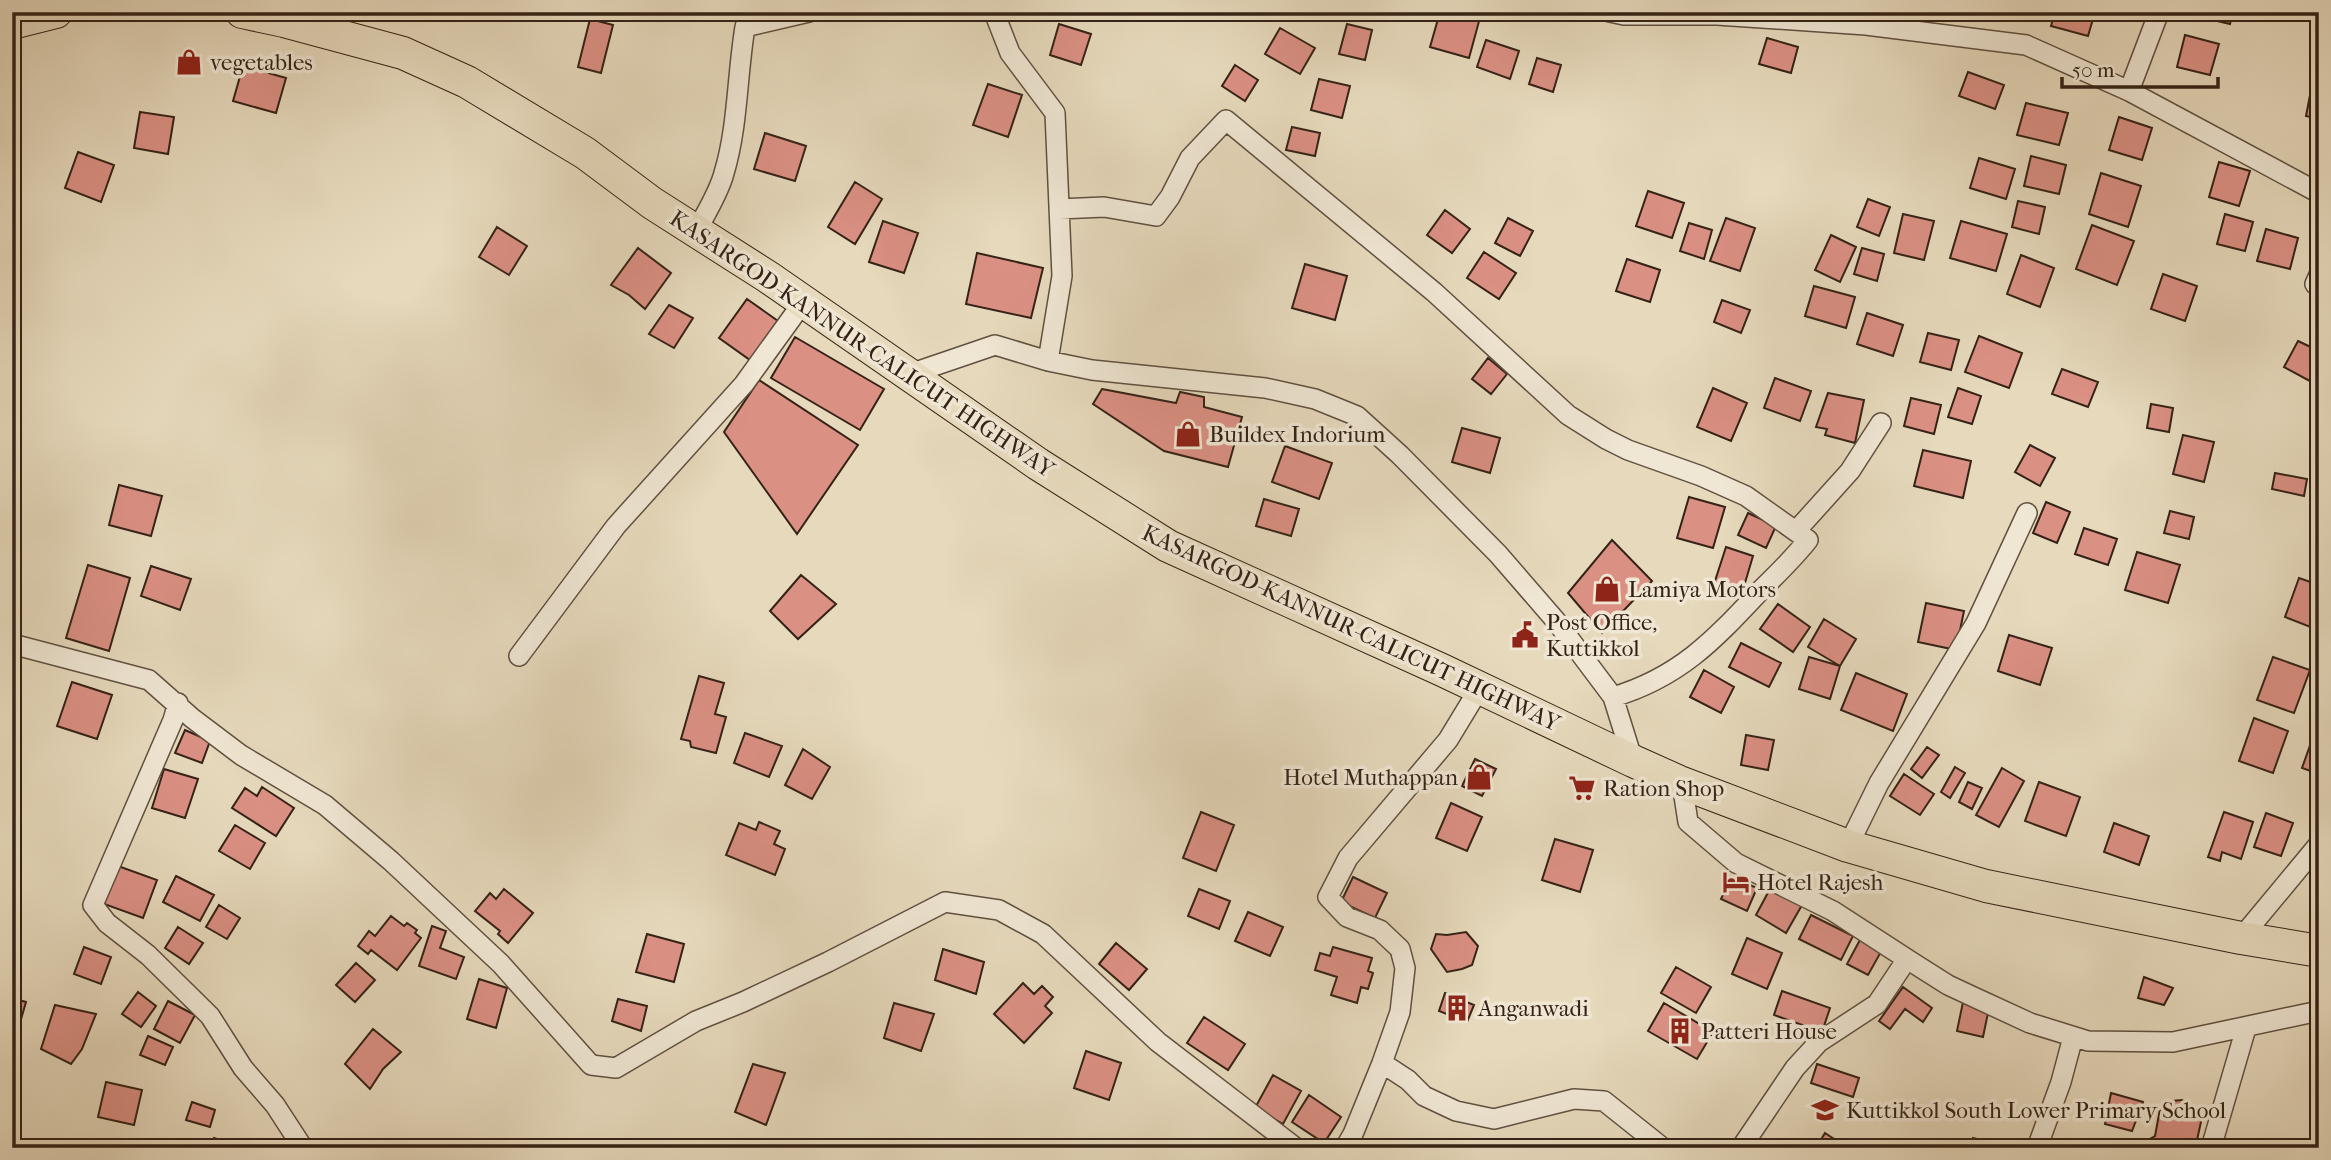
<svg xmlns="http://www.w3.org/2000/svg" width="2331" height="1160" viewBox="0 0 2331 1160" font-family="'IM FELL French Canon',serif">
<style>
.building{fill:#db9084;stroke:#352216;stroke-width:2}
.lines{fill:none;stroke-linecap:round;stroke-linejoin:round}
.minor-casing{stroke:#615040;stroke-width:22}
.trunk-casing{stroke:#352216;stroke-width:34}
.minor{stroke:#efe6d3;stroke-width:19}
.trunk{stroke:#e6d9bc;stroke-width:32}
.labels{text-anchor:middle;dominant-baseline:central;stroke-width:7;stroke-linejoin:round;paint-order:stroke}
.poi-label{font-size:23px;fill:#352216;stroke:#efe6d3;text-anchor:start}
.street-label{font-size:23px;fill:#352216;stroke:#efe6d3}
</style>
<rect width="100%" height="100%" fill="#e6d9bc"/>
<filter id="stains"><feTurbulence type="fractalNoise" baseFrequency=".00286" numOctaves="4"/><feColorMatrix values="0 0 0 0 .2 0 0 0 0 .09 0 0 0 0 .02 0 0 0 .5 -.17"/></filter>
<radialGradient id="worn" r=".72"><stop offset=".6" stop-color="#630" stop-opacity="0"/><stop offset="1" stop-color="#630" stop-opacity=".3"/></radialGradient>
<path class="building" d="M1440 12 1481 14 1469 58 1430 47Z
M2055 12H2095L2088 36 2051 26Z
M2113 12H2145L2143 19Z
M2193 12H2233L2230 24 2192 15Z
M590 19 613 25 601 73 578 67Z
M1059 24 1091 34 1081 65 1050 55Z
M1347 24 1372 30 1365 60 1339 54Z
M1280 28 1315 48 1300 74 1265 54Z
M2185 35 2219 44 2210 75 2177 67Z
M1767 38 1798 47 1791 73 1759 64Z
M1486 40 1519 51 1510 79 1477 67Z
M1537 58 1561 65 1553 92 1529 84Z
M1235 65 1258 80 1245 101 1222 86Z
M243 66 286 78 276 113 233 101Z
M1968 72 2004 85 1995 109 1959 96Z
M1319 79 1350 86 1342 118 1311 110Z
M988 84 1022 95 1008 137 973 125Z
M2310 95 2319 96V119L2306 116Z
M2026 103 2068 113 2059 145 2017 135Z
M140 112 174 117 168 154 134 148Z
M2119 117 2152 128 2142 160 2109 150Z
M1292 127 1320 133 1315 156 1286 150Z
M765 133 806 146 795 181 754 169Z
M78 152 114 165 101 202 65 188Z
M2031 156 2066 165 2059 194 2024 186Z
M1979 158 2015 169 2006 199 1970 188Z
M2219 162 2250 171 2239 206 2209 197Z
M2101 173 2141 186 2128 227 2089 214Z
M855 182 882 199 855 244 828 227Z
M1648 191 1684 203 1672 238 1636 226Z
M1868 199 1890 207 1879 236 1857 227Z
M2018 201 2045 207 2039 234 2012 227Z
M1445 210 1470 229 1452 253 1427 235Z
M1903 214 1934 221 1924 260 1894 253Z
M2225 214 2253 222 2245 251 2217 244Z
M1508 218 1533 231 1520 256 1495 243Z
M1726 218 1755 228 1740 271 1710 261Z
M883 221 918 233 904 273 869 262Z
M1961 221 2007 234 1996 271 1950 258Z
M1689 223 1712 230 1704 259 1680 251Z
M2092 225 2134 241 2117 285 2076 269Z
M497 227 527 246 509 275 479 257Z
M2266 229 2298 238 2290 269 2257 261Z
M1831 235 1856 247 1840 282 1815 270Z
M638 248 671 273 645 309 629 295 611 285Z
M1862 248 1884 254 1877 281 1854 274Z
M1484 252 1516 273 1499 299 1467 278Z
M977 253 1043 268 1031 318 966 304Z
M2021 255 2054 268 2040 307 2007 294Z
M1627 259 1660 270 1650 302 1616 291Z
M1305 264 1347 276 1335 320 1292 308Z
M2163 274 2197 286 2185 321 2151 309Z
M1814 286 1855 297 1846 328 1805 316Z
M747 299 778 321 750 360 719 338Z
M1722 300 1750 310 1741 333 1714 322Z
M669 305 693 318 674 348 649 334Z
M1867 313 1903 325 1893 356 1857 344Z
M1928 333 1959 340 1951 370 1920 362Z
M1979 336 2022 353 2009 388 1965 372Z
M795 337 884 389 860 430 771 378Z
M2298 341 2319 351V386L2284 367Z
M1488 358 1507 374 1491 394 1472 379Z
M2062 369 2098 382 2088 407 2052 394Z
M1775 378 1811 391 1800 421 1764 408Z
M759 380 858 445 797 534 724 432Z
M1713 388 1747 403 1731 441 1697 427Z
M1958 388 1981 396 1972 424 1948 417Z
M1102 389 1176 403 1180 392 1204 397V407L1242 417 1228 467 1164 451 1093 404Z
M1828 393 1864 400 1855 443 1825 435 1827 429 1816 427Z
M1911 398 1941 405 1934 434 1904 426Z
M2151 404 2173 408 2169 432 2147 428Z
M1462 428 1500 438 1490 473 1452 462Z
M2183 435 2214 442 2204 482 2173 474Z
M2030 445 2055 458 2040 486 2015 472Z
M1285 446 1332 463 1319 499 1272 482Z
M1923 450 1971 461 1963 498 1914 486Z
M2275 473 2307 479 2304 496 2272 489Z
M119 485 162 496 151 536 109 525Z
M1689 497 1725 507 1713 548 1677 538Z
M1264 499 1299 509 1291 536 1256 526Z
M2046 502 2070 512 2057 543 2033 533Z
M2170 511 2194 517 2189 539 2164 533Z
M1748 513 1776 526 1766 548 1738 535Z
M2084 528 2117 539 2108 565 2075 554Z
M1612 540 1652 581 1602 633 1568 593Z
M1726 547 1753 556 1742 593 1714 584Z
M2137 552 2180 565 2168 603 2125 590Z
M88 565 130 578 109 651 66 638Z
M151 566 191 579 180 610 141 596Z
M801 575 836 604 798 639 770 611Z
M2299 578 2319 585V613L2313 628 2285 617Z
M1926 603 1964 611 1956 650 1918 642Z
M1778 604 1810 627 1793 652 1760 629Z
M1824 619 1856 639 1840 666 1808 647Z
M2009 635 2052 648 2040 685 1998 671Z
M1741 643 1781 663 1769 687 1729 667Z
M1809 657 1840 666 1830 699 1799 689Z
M2273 657 2310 670 2294 713 2257 700Z
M1704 670 1734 687 1721 713 1690 697Z
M1856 673 1907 694 1893 731 1841 710Z
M699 676 724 683 715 714 726 717 716 753 691 747 690 741 681 739Z
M72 682 112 695 97 739 57 726Z
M2254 718 2288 731 2273 773 2239 761Z
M185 730 210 741 202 763 175 753Z
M745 733 782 746 769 777 734 763Z
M1746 735 1774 740 1768 770 1741 765Z
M2313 737 2319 739V774L2302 768Z
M1927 747 1939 755 1922 778 1911 769Z
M803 749 830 767 812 799 785 785Z
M1475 759 1496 769 1482 796 1462 786Z
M1955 767 1965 773 1950 798 1941 792Z
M2002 768 2024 781 1999 827 1976 815Z
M164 769 198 779 185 818 152 808Z
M1904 774 1934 794 1920 815 1890 796Z
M1968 782 1982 788 1972 809 1959 802Z
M2039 782 2080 797 2066 836 2025 821Z
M262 787 294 808 276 836 232 808 245 788 257 796Z
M1451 803 1482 817 1467 851 1436 838Z
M1201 812 1234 825 1216 871 1183 858Z
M2224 812 2253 822 2241 859 2222 852 2220 861 2208 857Z
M2266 813 2293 823 2281 856 2254 847Z
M759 822 780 831 774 844 785 849 775 875 726 855 739 823 756 830Z
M2114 823 2149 836 2139 865 2104 852Z
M235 825 265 843 250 869 219 851Z
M1555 839 1593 850 1580 892 1542 880Z
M118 866 157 880 143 918 104 904Z
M176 876 214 895 200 921 163 902Z
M1353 877 1387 893 1375 918 1341 902Z
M1731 877 1757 888 1747 911 1721 899Z
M1771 887 1802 905 1786 933 1756 915Z
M504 889 533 913 508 943 498 934 500 931 475 911 490 893 496 899Z
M1199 889 1230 901 1219 929 1188 916Z
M219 905 240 918 227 939 206 927Z
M1248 912 1283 927 1270 956 1235 941Z
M1811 915 1853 936 1841 960 1799 939Z
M391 916 404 926 407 923 417 930 415 933 421 938 397 970 371 950 368 954 358 946 369 931 375 936Z
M432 926 446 931 440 948 464 957 456 979 419 966Z
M178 927 203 943 189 964 165 948Z
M1466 932 1478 946 1472 965 1462 969 1447 972 1431 949 1436 934 1447 935Z
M647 934 684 944 674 982 636 972Z
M1747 938 1782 953 1767 989 1732 974Z
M1861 938 1882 950 1868 975 1847 964Z
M1116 943 1147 969 1129 990 1099 964Z
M84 947 111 957 101 984 74 974Z
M1333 947 1372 958 1368 971 1373 973 1368 989 1361 987 1357 1003 1331 995 1337 977 1315 970 1320 953 1330 956Z
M943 949 984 962 976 994 935 980Z
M356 963 375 980 355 1002 336 985Z
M1676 967 1711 987 1696 1013 1661 993Z
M2144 977 2173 988 2164 1005 2138 998Z
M479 979 507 988 496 1028 467 1019Z
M1023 983 1034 994 1042 986 1053 997 1045 1006 1052 1013 1024 1043 994 1014Z
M1903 987 1932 1008 1923 1022 1905 1009 1890 1029 1879 1021Z
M1782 991 1830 1008 1822 1032 1774 1015Z
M138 992 156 1006 141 1027 122 1014Z
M1445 993 1474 1005 1467 1022 1439 1011Z
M12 998 26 1002 17 1033 12 1031Z
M618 999 647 1006 641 1031 612 1021Z
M168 1001 195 1015 180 1043 154 1029Z
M1963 1002 1989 1008 1983 1037 1957 1031Z
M894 1003 934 1014 921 1051 884 1038Z
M1664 1003 1713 1032 1697 1059 1648 1031Z
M55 1005 96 1014 82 1049 71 1064 41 1049Z
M1204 1017 1245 1044 1228 1070 1187 1043Z
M373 1029 401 1052 383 1069 370 1089 345 1064Z
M148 1036 173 1047 165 1065 140 1055Z
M1086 1051 1121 1063 1109 1100 1074 1088Z
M753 1064 785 1073 766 1125 735 1112Z
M1817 1064 1859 1078 1853 1097 1811 1083Z
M1273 1075 1301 1091 1283 1124 1255 1108Z
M106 1082 142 1090 134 1125 98 1117Z
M2111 1093 2143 1102 2132 1131 2105 1124Z
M1309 1095 1341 1117 1324 1143 1292 1122Z
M2182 1100 2190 1106 2188 1114 2202 1117 2196 1145 2193 1144 2192 1148H2146L2148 1140 2155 1136 2160 1109 2169 1110 2172 1101Z
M192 1102 215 1110 210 1127 186 1120Z
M1825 1133 1848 1148H1816Z
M214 1138 238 1146 237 1148H211Z
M1973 1138 2000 1145 2012 1148H1970Z"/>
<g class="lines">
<g class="minor-casing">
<path id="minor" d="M1610 12 1624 15H1717L1866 25 2026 45 2129 91 2319 193
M2129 91 2159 12
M1059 209 1104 207 1156 216 1170 197 1190 158 1226 120 1434 292 1568 415 1606 439 1628 450 1701 476 1746 496 1808 540C1793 559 1777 574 1760 591 1714 640 1680 677 1613 697
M696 232C705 214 719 193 724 173 738 127 737 75 745 27L809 12
M2319 275 2315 284 2319 285
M1048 361 1092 370 1265 388 1315 399 1357 416 1400 455 1498 554 1556 621 1613 697 1633 761
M910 374 995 345 1048 361 1062 276 1055 113 1010 53 994 12
M1796 531 1850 471 1881 423
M12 644 149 680 192 718 241 755 325 805 391 861 501 964 591 1065 616 1068 696 1021 743 1002 828 962 945 902 999 910 1043 934 1158 1042 1296 1148
M519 656 616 526 744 384 804 301
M1479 689 1448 740 1348 858 1328 897 1347 917 1380 930 1400 949 1405 968 1400 1012 1382 1063 1408 1080 1424 1096 1456 1111 1494 1119 1574 1099 1604 1101 1663 1148
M178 703 173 720 93 905 107 923 148 955 210 1016 243 1068 275 1105 303 1148
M1682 783 1688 822 1736 863 1833 911 1907 959 1877 1004 1819 1042 1795 1068 1741 1148
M1848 846 1879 783 1976 623 2027 513
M2241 938 2319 844
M1907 959 1948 985 1978 999 2030 1023 2088 1041 2173 1042 2319 1011
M1345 1148 1353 1134 1382 1063
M2037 1148 2061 1082 2073 1037
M2211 1148 2246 1028"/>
</g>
<g class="trunk-casing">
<path id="trunk" d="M242 12 284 21 403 53 467 82 585 153 652 203 768 277 1038 464 1168 546 1442 670 1633 761 1682 783 1848 846 1986 886 2241 938 2319 951
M12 23 56 12"/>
</g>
<use href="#minor" class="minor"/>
<use href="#trunk" class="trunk"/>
</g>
<defs>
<g id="shop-bare" transform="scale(2.1)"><path d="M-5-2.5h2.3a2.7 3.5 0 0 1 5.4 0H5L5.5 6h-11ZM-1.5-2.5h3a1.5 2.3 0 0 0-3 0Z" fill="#8f2418" stroke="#efe6d3" stroke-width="2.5" paint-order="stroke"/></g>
<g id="civic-bare" transform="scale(2.1)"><path d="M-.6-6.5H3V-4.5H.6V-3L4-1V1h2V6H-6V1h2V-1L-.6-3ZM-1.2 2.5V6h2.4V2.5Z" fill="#8f2418" stroke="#efe6d3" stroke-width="2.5" paint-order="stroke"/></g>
<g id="supermarket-bare" transform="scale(2.1)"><path d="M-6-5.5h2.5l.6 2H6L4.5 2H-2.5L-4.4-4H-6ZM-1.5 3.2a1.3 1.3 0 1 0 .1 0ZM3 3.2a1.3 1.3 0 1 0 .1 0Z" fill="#8f2418" stroke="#efe6d3" stroke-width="2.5" paint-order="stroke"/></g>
<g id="hotel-bare" transform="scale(2.1)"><path d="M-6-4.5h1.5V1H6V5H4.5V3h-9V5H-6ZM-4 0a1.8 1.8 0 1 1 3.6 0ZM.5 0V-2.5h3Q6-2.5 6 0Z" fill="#8f2418" stroke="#efe6d3" stroke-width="2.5" paint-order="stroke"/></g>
<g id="building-bare" transform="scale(2.1)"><path d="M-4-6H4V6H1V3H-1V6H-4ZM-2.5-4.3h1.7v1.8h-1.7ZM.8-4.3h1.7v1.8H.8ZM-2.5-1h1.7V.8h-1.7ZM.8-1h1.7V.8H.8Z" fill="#8f2418" stroke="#efe6d3" stroke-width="2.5" paint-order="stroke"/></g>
<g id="school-bare" transform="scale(2.1)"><path d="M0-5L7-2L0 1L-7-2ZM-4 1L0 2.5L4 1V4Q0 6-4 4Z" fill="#8f2418" stroke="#efe6d3" stroke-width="2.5" paint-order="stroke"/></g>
</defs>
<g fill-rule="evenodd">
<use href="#shop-bare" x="189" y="62"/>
<use href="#shop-bare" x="1188" y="434"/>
<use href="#shop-bare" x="1607" y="589"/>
<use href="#civic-bare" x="1525" y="635"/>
<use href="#shop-bare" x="1479" y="777"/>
<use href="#supermarket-bare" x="1582" y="788"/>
<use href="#hotel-bare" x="1736" y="882"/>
<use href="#building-bare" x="1457" y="1008"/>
<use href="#building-bare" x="1680" y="1031"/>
<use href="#school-bare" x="1825" y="1110"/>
</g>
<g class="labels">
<g class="poi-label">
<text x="210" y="62">vegetables</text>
<text x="1209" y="434">Buildex Indorium</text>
<text x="1628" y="589">Lamiya Motors</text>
<text x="1546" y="622">Post Office,<tspan x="1546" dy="26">Kuttikkol</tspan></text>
<text x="1458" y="777" text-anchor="end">Hotel Muthappan</text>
<text x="1603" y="788">Ration Shop</text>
<text x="1757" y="882">Hotel Rajesh</text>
<text x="1478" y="1008">Anganwadi</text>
<text x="1701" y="1031">Patteri House</text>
<text x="1846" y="1110">Kuttikkol South Lower Primary School</text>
</g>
<g class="street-label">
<text transform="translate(862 344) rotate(34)">KASARGOD-KANNUR-CALICUT HIGHWAY</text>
<text transform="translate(1351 628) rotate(25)">KASARGOD-KANNUR-CALICUT HIGHWAY</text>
</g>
</g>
<rect width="2331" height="1160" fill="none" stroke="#e6d9bc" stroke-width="42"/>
<rect x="14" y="14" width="2303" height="1132" fill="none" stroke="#352216" stroke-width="3.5"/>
<rect x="21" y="21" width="2289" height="1118" fill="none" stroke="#352216" stroke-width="2"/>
<path d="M2062 77v10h156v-10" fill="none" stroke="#352216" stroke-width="3.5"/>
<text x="2072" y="77" font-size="21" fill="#352216" stroke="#efe6d3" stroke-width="5" paint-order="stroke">50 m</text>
<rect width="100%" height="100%" filter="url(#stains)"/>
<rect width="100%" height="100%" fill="url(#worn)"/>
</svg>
